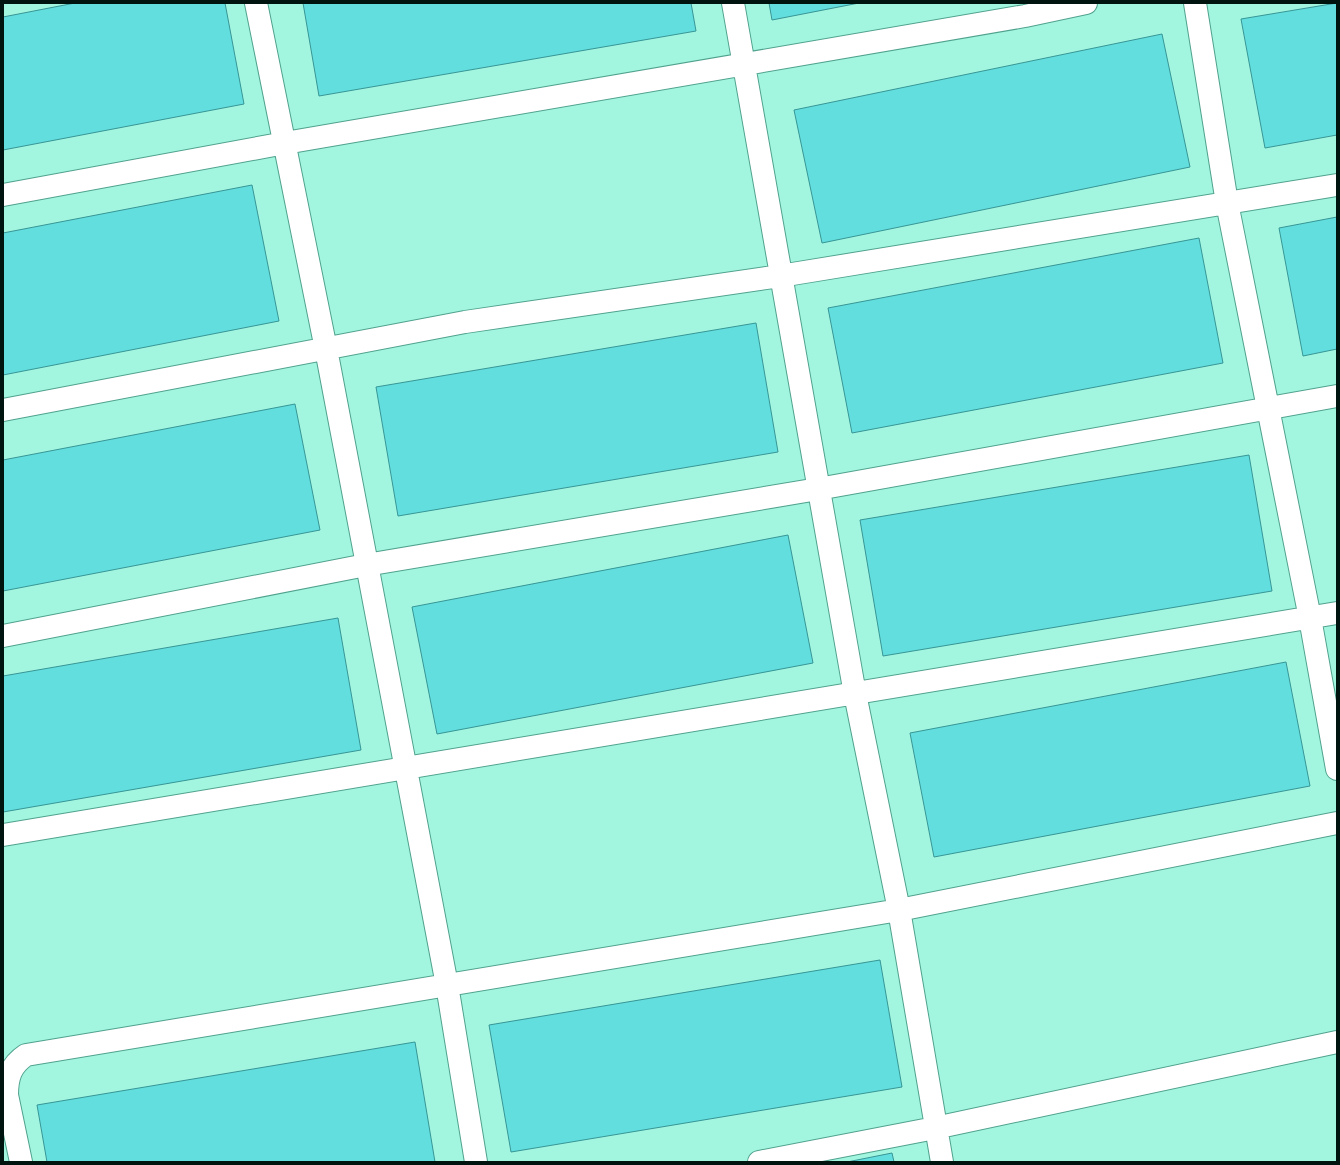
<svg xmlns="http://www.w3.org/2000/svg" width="1340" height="1165" viewBox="0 0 1340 1165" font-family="'Varela Round',sans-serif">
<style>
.building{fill:#63dede;stroke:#379696}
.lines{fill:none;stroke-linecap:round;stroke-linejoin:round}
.minor-casing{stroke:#50a28e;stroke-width:24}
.minor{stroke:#fff;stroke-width:22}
</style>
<rect width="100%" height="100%" fill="#a2f5de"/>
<path class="building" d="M75 3H225L244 104 3 150V17Z
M303 3H691L696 31 319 96Z
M769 3H859L772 20Z
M1337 3V135L1265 148 1241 19Z
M1162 34 1190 167 822 243 794 110Z
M252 185 279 321 3 375V233Z
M1337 217V349L1303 356 1279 228Z
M1199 238 1223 363 852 433 828 308Z
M756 323 778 452 398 516 376 387Z
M295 404 320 530 3 591V460Z
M1249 455 1272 591 883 656 860 520Z
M788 535 813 663 437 734 412 607Z
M338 618 361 750 3 812V676Z
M1286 662 1310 786 934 857 910 733Z
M880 960 902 1087 511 1152 489 1025Z
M415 1042 435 1162H47L37 1105Z
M892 1153 894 1162H847Z"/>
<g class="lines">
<g class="minor-casing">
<path id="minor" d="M256 3 326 349 447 985 476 1162
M733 3 855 694 899 910 942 1162
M1195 3 1227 203 1310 618 1337 769
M3 195 285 143 1025 16 1086 3
M3 410 465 322 780 276 1337 185
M3 636 366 565 818 489 1337 396
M3 835 1337 613
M21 1162 7 1095C7 1077 11 1065 26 1055L899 910 1337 823
M759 1162 935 1128 1337 1042"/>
</g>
<use href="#minor" class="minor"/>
</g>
<rect width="1340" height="1165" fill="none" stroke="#00140f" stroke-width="8"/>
</svg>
